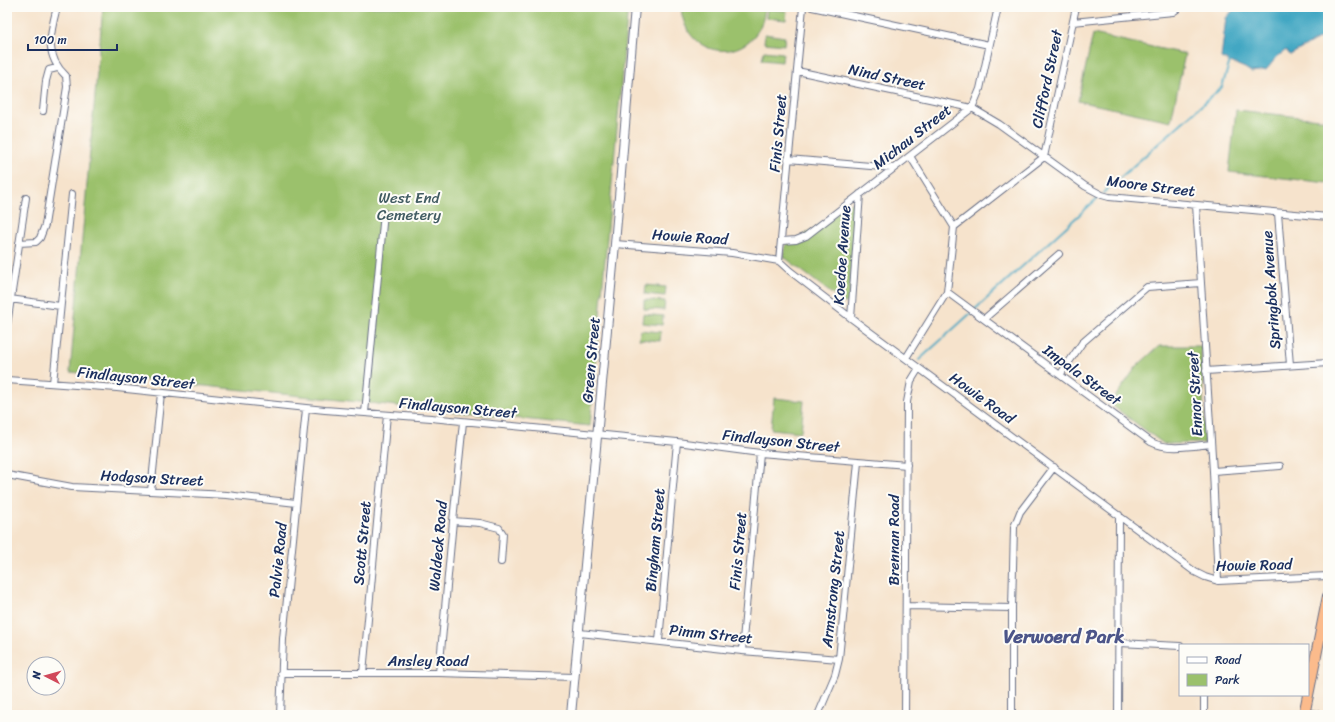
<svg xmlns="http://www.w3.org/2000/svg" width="1335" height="722" viewBox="0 0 1335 722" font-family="Sriracha,sans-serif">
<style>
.green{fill:#9bc16c;stroke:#5b7865}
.water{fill:#43a7c3;stroke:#2f6b90}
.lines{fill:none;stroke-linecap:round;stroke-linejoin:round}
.stream{stroke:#43a7c3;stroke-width:2}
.minor-casing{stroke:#686e84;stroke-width:8}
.tertiary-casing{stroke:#686e84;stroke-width:10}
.trunk-casing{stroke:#686e84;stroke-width:12}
.minor{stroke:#fff;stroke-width:6}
.tertiary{stroke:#fff;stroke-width:8}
.trunk{stroke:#fbbb8c;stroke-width:10}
.labels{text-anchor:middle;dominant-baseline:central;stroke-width:4;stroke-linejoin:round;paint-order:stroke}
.street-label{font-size:15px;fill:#1b2f5e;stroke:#fdfcf7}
.park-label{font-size:15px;fill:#415b62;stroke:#fdfcf7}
.district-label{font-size:19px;font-weight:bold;fill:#4c5589;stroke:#fdfcf7}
</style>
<rect width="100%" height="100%" fill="#fdfcf7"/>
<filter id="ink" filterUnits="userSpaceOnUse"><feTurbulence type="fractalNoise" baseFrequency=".025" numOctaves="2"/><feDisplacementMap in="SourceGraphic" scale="8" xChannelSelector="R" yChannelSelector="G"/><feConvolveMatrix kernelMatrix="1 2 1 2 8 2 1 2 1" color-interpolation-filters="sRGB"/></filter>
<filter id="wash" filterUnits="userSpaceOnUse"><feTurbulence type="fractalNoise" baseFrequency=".012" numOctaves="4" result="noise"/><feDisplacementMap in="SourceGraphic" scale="16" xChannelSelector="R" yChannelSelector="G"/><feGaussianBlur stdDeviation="0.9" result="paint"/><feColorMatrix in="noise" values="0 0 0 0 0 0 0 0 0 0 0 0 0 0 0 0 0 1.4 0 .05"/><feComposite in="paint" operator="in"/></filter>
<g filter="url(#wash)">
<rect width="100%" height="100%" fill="#f6e3cc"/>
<path class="green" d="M103 7H628L590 426 70 372Z
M681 7H765C761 65 685 65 681 7Z
M767 9 787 11 786 20 766 18Z
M765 34 785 37 784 45 764 43Z
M1093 34 1185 54 1171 121 1078 101Z
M764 51 783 53 782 62 762 60Z
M1236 110 1328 120V183L1229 172Z
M856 200 849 302 844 303 784 257 785 246 788 242H794Z
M646 285 666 287 665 296 645 294Z
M644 300 665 301 664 310 644 309Z
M643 314 663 316 662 325 642 323Z
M640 330 661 332 660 341 639 339Z
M1159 346H1201L1205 443 1164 444 1110 404 1137 366Z
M774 398 804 401 801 432 771 429Z"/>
<path class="water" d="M1236 7H1328V28L1324 36 1290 55 1286 50 1277 57 1266 70 1251 72 1245 68 1221 58 1226 18Z"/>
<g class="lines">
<path class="stream" d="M1103 193 1222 87 1230 61
M919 360 1100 196"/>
</g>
</g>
<g filter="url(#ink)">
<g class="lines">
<g class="minor-casing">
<path id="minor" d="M812 7 989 45
M1073 22 1173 12 1180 7
M797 71 972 108 999 124 1085 186 1102 195 1109 197 1328 217
M43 111 46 81 49 70 57 68
M788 159 894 168
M1196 205 1213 471 1218 581
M1278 213 1290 365
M954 227 1044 157 1076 7
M782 241 796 240 806 236 972 108 980 89 998 7
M19 243 36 242 40 238 45 225 67 87 66 76C44 55 50 34 57 7
M615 244 732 253 779 261 790 271 851 318 1195 572 1205 577 1218 581 1328 576
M779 261 803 7
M947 292 1151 442C1168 451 1192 446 1211 444
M10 299 60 306
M851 318 860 194
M984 319 1059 254
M7 325 26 198
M906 358 947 292 954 227 910 156
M1206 371 1328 363
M1060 375 1082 343 1147 287 1201 283
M7 380 117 388 325 410 431 418 677 442 760 453 907 465
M53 383 72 194
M365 413 384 213
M1213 471 1280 466
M7 475 72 487 227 495 296 503
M151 491 161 393
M453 521 480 523 499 528 503 534 501 562
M906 606 1012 608
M580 633 742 651 839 659
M659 641 677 442
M1119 643 1180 646
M742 651 760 453
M281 673H439L575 677
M363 673 387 415
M439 673 453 521 463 422
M1204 695V715
M1305 712 1322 715
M280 715 283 639 306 409
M818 715 835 675 839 659 858 462
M905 715 907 402 911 381 919 368
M1012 715V608L1014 527 1020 512 1054 467
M1118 715 1119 515"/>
</g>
<g class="tertiary-casing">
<path id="tertiary" d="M571 715 615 244 635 7"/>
</g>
<g class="trunk-casing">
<path id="trunk" d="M1304 715 1328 596"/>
</g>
<use href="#minor" class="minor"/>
<use href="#tertiary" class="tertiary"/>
<use href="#trunk" class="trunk"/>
</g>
</g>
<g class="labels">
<g class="street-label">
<text transform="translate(887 77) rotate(12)">Nind Street</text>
<text transform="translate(1047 79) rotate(-78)">Clifford Street</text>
<text transform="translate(778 133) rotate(-85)">Finis Street</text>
<text transform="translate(912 137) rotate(-38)">Michau Street</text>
<text transform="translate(1151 186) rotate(7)">Moore Street</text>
<text transform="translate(690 237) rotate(4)">Howie Road</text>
<text transform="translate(842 255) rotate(-86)">Koedoe Avenue</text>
<text transform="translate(1271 290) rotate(-94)">Springbok Avenue</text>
<text transform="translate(591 360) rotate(-85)">Green Street</text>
<text transform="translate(1082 375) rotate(36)">Impala Street</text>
<text transform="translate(136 378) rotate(6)">Findlayson Street</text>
<text transform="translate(1195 394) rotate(-93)">Ennor Street</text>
<text transform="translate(982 398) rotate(36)">Howie Road</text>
<text transform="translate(458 408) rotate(5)">Findlayson Street</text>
<text transform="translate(781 441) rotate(6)">Findlayson Street</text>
<text transform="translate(152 478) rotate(3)">Hodgson Street</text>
<text transform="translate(655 540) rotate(-85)">Bingham Street</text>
<text transform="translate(894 540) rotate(-90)">Brennan Road</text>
<text transform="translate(362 543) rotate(-85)">Scott Street</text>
<text transform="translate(438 546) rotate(-85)">Waldeck Road</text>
<text transform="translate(738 551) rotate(-85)">Finis Street</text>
<text transform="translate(278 560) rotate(-84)">Palvie Road</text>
<text transform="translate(1254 565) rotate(-1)">Howie Road</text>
<text transform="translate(833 589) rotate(-84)">Armstrong Street</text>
<text transform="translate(711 634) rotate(6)">Pimm Street</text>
<text x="428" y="661">Ansley Road</text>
</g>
<g class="park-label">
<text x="409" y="198">West End<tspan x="409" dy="17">Cemetery</tspan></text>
</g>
<g class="district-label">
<text x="1064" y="636">Verwoerd Park</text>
</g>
</g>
<rect width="1335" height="722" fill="none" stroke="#fdfcf7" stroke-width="24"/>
<rect x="1179" y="644" width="130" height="52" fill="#fdfcf7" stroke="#a3aaba"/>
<rect x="1187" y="657" width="20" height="6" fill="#ffffff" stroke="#a3aaba"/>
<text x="1215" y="664" font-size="12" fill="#1b2f5e">Road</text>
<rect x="1187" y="674" width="20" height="12" fill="#9bc16c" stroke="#a3aaba"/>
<text x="1215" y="684" font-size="12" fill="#1b2f5e">Park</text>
<g transform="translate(46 676) rotate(276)"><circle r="19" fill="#fdfcf7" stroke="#a3aaba"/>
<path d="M0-3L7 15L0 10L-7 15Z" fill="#d1495b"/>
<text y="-6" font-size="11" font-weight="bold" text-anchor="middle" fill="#1b2f5e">N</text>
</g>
<path d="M28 44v6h89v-6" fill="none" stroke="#1b2f5e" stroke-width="2"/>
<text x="34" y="44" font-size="12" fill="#1b2f5e" stroke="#fdfcf7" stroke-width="3" paint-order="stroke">100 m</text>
</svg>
